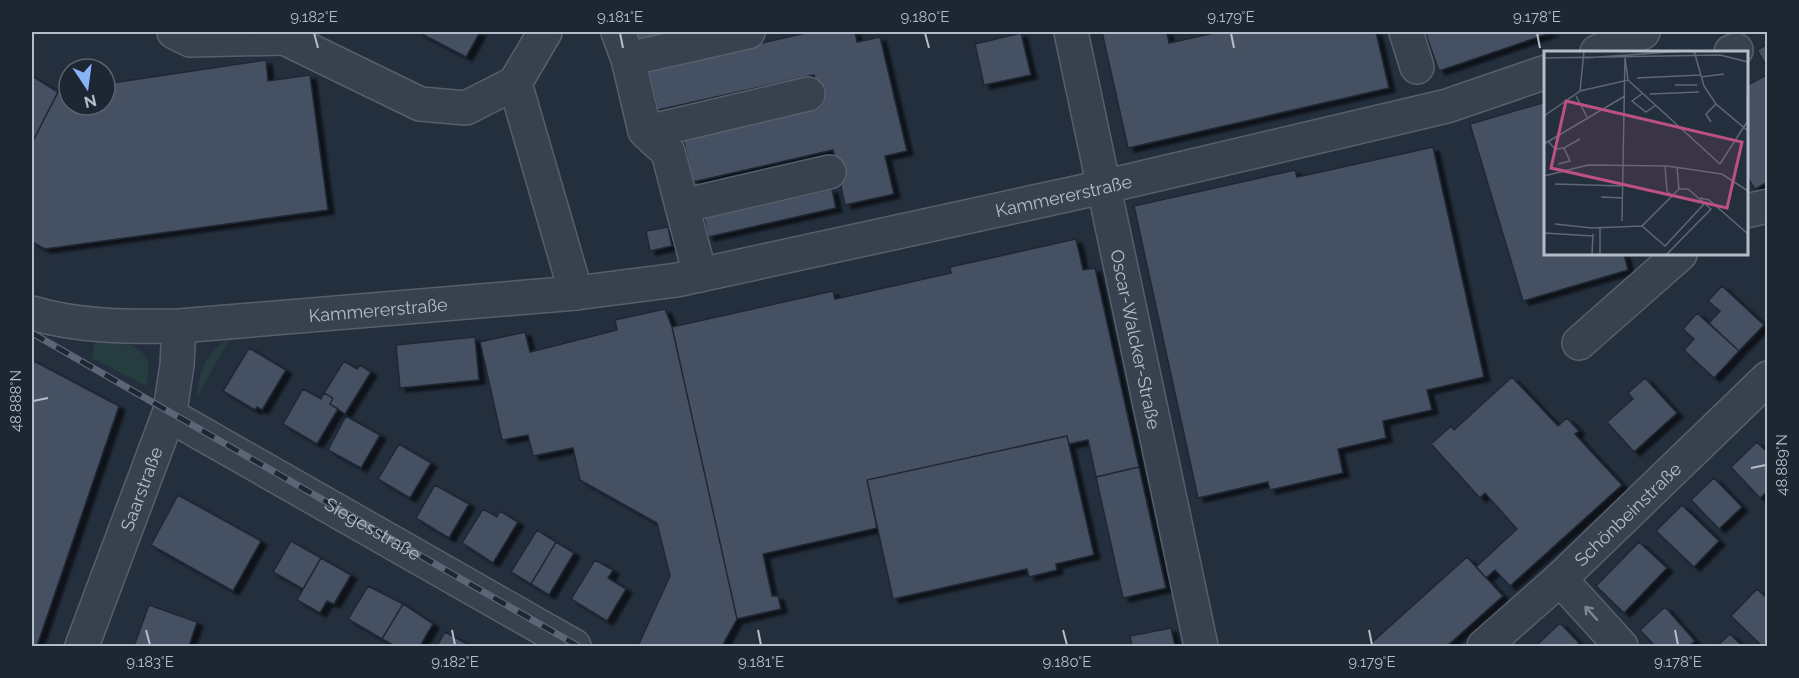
<svg xmlns="http://www.w3.org/2000/svg" width="1799" height="678" viewBox="0 0 1799 678" font-family="Raleway,sans-serif">
<style>
.green{fill:#263c3f}
.building{fill:#455162;stroke:#1f2835;stroke-width:1.5;filter:url(#shadow)}
.lines{fill:none;stroke-linecap:round;stroke-linejoin:round}
.minor-casing{stroke:#565f6c;stroke-width:36}
.minor{stroke:#38414e;stroke-width:33}
.rail-casing{stroke:#5a6575;stroke-width:7}
.rail{stroke:#1d2633;stroke-width:4.5;stroke-dasharray:14;stroke-linecap:butt}
.oneway{stroke:#7c8592}
.ticks{fill:none;stroke:#b4bcc9;stroke-width:2}
.labels{text-anchor:middle;dominant-baseline:central;stroke-width:6;stroke-linejoin:round;paint-order:stroke}
.street-label{font-size:18px;fill:#b4bcc9;stroke:#1d2633}
.inset-road{fill:none;stroke:#5e6776;stroke-width:1.5}
.view{fill:#bd5182;fill-opacity:0.15;stroke:#bd5182;stroke-width:3}
.inset-edge{fill:none;stroke:#b4bcc9;stroke-width:3}
.neatline{fill:none;stroke:#b4bcc9;stroke-width:2}
.ticks-label{font-size:15px;text-anchor:middle;fill:#b4bcc9}
</style>
<defs>
<filter id="shadow"><feDropShadow dx="6" dy="4" stdDeviation="1.5" flood-color="#0009"/></filter>
</defs>
<rect width="100%" height="100%" fill="#242f3e"/>
<path class="green" d="M95 338C127 344 158 344 146 386L92 358Z
M230 338 197 397C198 372 207 351 230 338Z"/>
<path class="building" d="M418 32H480L466 57Z
M635 32H684L638 42Z
M810 32H855L857 42 880 37 907 151 885 156 894 194 845 205 833 150 693 182 683 138 821 106 814 75 658 110 648 69Z
M1102 32H1167L1169 43 1218 32H1376L1389 88 1128 148Z
M1425 32H1553L1439 71Z
M1021 33 1031 75 984 85 975 44Z
M1768 44V69L1757 50Z
M266 60 268 81 310 75 328 210 45 249 32 242V143L58 92 69 90V105H105V84Z
M1768 74V182L1755 189 1746 175V86Z
M32 76 58 92 32 143Z
M1546 102V254H1624L1628 270 1523 301 1470 124Z
M1433 147 1484 377 1427 390 1432 410 1383 421 1386 438 1338 449 1343 473 1270 490 1268 482 1198 498 1134 206 1295 170 1297 177Z
M832 189 836 208 708 237 704 218Z
M668 227 672 246 650 251 646 231Z
M1076 239 1083 270 1095 268 1139 467 1096 477 1088 440 1069 444 1067 436 867 480 877 528 763 554 772 596H778L781 609 737 619 672 327 833 291 835 299 951 273 950 267Z
M1722 286 1764 325 1739 351 1709 323 1720 311 1708 301Z
M665 309 672 327 737 619 722 646H638L670 576 657 523 580 480 573 448 533 456 528 435 502 440 480 342 525 332 530 352 617 330 615 320Z
M1697 313 1739 351 1714 378 1684 350 1694 339 1683 329Z
M475 337 479 380 400 388 396 345Z
M249 348 286 370 262 410 257 407 255 410 223 391Z
M32 360 119 406 37 646H32Z
M344 361 357 369 360 365 371 372 345 414 330 404 333 398 324 393Z
M1512 377 1558 426 1567 418 1579 431 1575 434 1622 485 1510 586 1495 570 1486 578 1476 567 1517 529 1485 493 1480 498 1431 444 1451 426 1454 430Z
M1645 378 1677 413 1634 452 1607 422 1633 399 1628 393Z
M303 389 321 399 324 393 333 398 330 404 338 409 317 444 283 424Z
M346 416 380 435 361 468 328 450Z
M1067 436 1094 555 1056 564 1057 570 1029 577 1027 569 893 599 867 480Z
M1757 442 1768 453V491L1760 498 1731 467Z
M399 444 431 463 410 498 378 479Z
M1139 467 1166 588 1123 598 1096 477Z
M1714 478 1742 507 1719 529 1691 500Z
M435 485 469 504 449 538 416 518Z
M178 495 261 541 233 591 151 545Z
M1682 505 1719 541 1694 567 1656 531Z
M483 509 497 517 500 511 518 522 493 563 462 543Z
M537 530 556 542 531 584 511 572Z
M291 541 321 558 303 589 273 572Z
M556 542 574 553 549 595 531 584Z
M1639 542 1667 568 1624 613 1596 586Z
M1467 557 1503 596 1447 646H1368Z
M321 558 351 575 334 604 327 601 320 613 297 600Z
M595 560 613 570 608 578 626 589 607 621 571 599Z
M368 586 403 604 382 639 348 619Z
M1757 589 1768 599V641L1762 646 1731 616Z
M403 604 433 624 420 646H395L382 639Z
M149 605 197 622 189 646H134Z
M1665 607 1695 641 1688 646H1655L1640 630Z
M1560 623 1579 643 1575 646H1536Z
M1171 628 1175 646H1132L1130 636Z
M445 632 471 646H437Z
M1730 634 1742 646H1717Z"/>
<g class="lines">
<g class="minor-casing">
<g id="minor">
<path d="M174 32 190 40 283 38"/>
<path d="M272 32 420 104 466 108 515 83"/>
<path d="M545 32 515 83 576 293"/>
<path d="M618 32 628 59 645 131 668 152 700 275"/>
<path id="s1" d="M1071 32 1201 646"/>
<path d="M1406 32 1417 67"/>
<path d="M1597 52 1643 32"/>
<path d="M1731 52 1736 50"/>
<path d="M628 59 748 32"/>
<path d="M657 142 664 128 808 94"/>
<path d="M682 206 829 172"/>
<path d="M1746 211 1768 206"/>
<path id="s2" d="M32 313C79 327 130 327 179 326L576 293 677 280 1103 187 1447 106 1546 72"/>
<path d="M1579 343 1680 254"/>
<path d="M169 415 574 646"/>
<path d="M1560 579 1621 646"/>
<path id="s3" d="M82 646 170 411 177 365 179 326"/>
<path id="s4" d="M1484 646 1560 579 1768 378"/>
</g>
</g>
<use href="#minor" class="minor"/>
<g class="rail-casing">
<g id="rail">
<path id="s5" d="M32 333 578 646"/>
</g>
</g>
<use href="#rail" class="rail"/>
</g>
<defs><path id="oneway-shaft" d="M-6 0H5M1.5-3L5.5 0L1.5 3" fill="none" stroke-width="1.6" stroke-linecap="round" stroke-linejoin="round" transform="scale(1.5)"/></defs>
<use class="oneway" href="#oneway-shaft" transform="translate(1591 613) rotate(-132)"/>
<path class="ticks" d="M314 33 318 48M620 33 623 48M925 33 929 48M1231 33 1234 48M1537 33 1540 48M33 401 48 398M1751 468 1766 465M146 630 150 645M452 630 455 645M758 630 761 645M1063 630 1067 645M1369 630 1372 645M1675 630 1678 645"/>
<g class="labels">
<g class="street-label">
<text stroke="none"><textPath href="#s2" startOffset="1044">Kammererstraße</textPath></text>
<text stroke="none"><textPath href="#s2" startOffset="348">Kammererstraße</textPath></text>
<text stroke="none"><textPath href="#s1" startOffset="314">Oscar-Walcker-Straße</textPath></text>
<text stroke="none"><textPath href="#s3" startOffset="168">Saarstraße</textPath></text>
<text stroke="none"><textPath href="#s4" startOffset="195">Schönbeinstraße</textPath></text>
<text stroke="none"><textPath href="#s5" startOffset="393">Siegesstraße</textPath></text>
</g>
</g>
<g transform="translate(1544 51)">
<rect width="204" height="204" fill="#242f3e"/>
<path class="inset-road" d="M150 0 160 35 172 53 204 80M0 7 176 4 204 11M41 7 140 0M81 7 84 29M157 26 180 23M93 27 156 24M131 34H153M36 40 84 29 176 113M99 42 88 50 102 61 112 54M106 43 155 41M32 45 43 66M0 65 36 40 40 0M167 71 162 63 172 53M4 90 11 98 20 97 36 88M0 93 81 45M14 113 26 110 20 97M176 113 203 71 204 2M121 115 123 140 128 145M0 125 44 114 123 115 178 123 204 140M11 133 79 135M57 146 79 147M156 147 165 149 204 183M78 170 81 5M11 173 48 177 98 175 135 138 133 116M98 175 121 195 161 152M0 182 49 185M48 204 49 183M56 204V177M122 204 167 158 144 138H135"/>
<path class="view" d="M22 50 198 91 183 157 7 117Z"/>
<rect width="204" height="204" class="inset-edge"/>
</g>
<rect width="1799" height="678" fill="none" stroke="#1d2633" stroke-width="66"/>
<g transform="translate(87 87) rotate(167)"><circle r="28" fill="#1d2633" stroke="#59626f" stroke-width="1.5"/>
<path d="M0-4.5L10 22L0 15L-10 22Z" fill="#8ab4f8"/>
<text y="-9" font-size="16" font-weight="bold" text-anchor="middle" fill="#b4bcc9">N</text>
</g>
<rect x="33" y="33" width="1733" height="612" class="neatline"/>
<g class="ticks-label">
<text x="314" y="22">9.182°E</text>
<text x="620" y="22">9.181°E</text>
<text x="925" y="22">9.180°E</text>
<text x="1231" y="22">9.179°E</text>
<text x="1537" y="22">9.178°E</text>
<text transform="translate(16 401) rotate(-90)" y="5">48.888°N</text>
<text transform="translate(1782 465) rotate(-90)" y="5">48.889°N</text>
<text x="150" y="667">9.183°E</text>
<text x="455" y="667">9.182°E</text>
<text x="761" y="667">9.181°E</text>
<text x="1067" y="667">9.180°E</text>
<text x="1372" y="667">9.179°E</text>
<text x="1678" y="667">9.178°E</text>
</g>
</svg>
